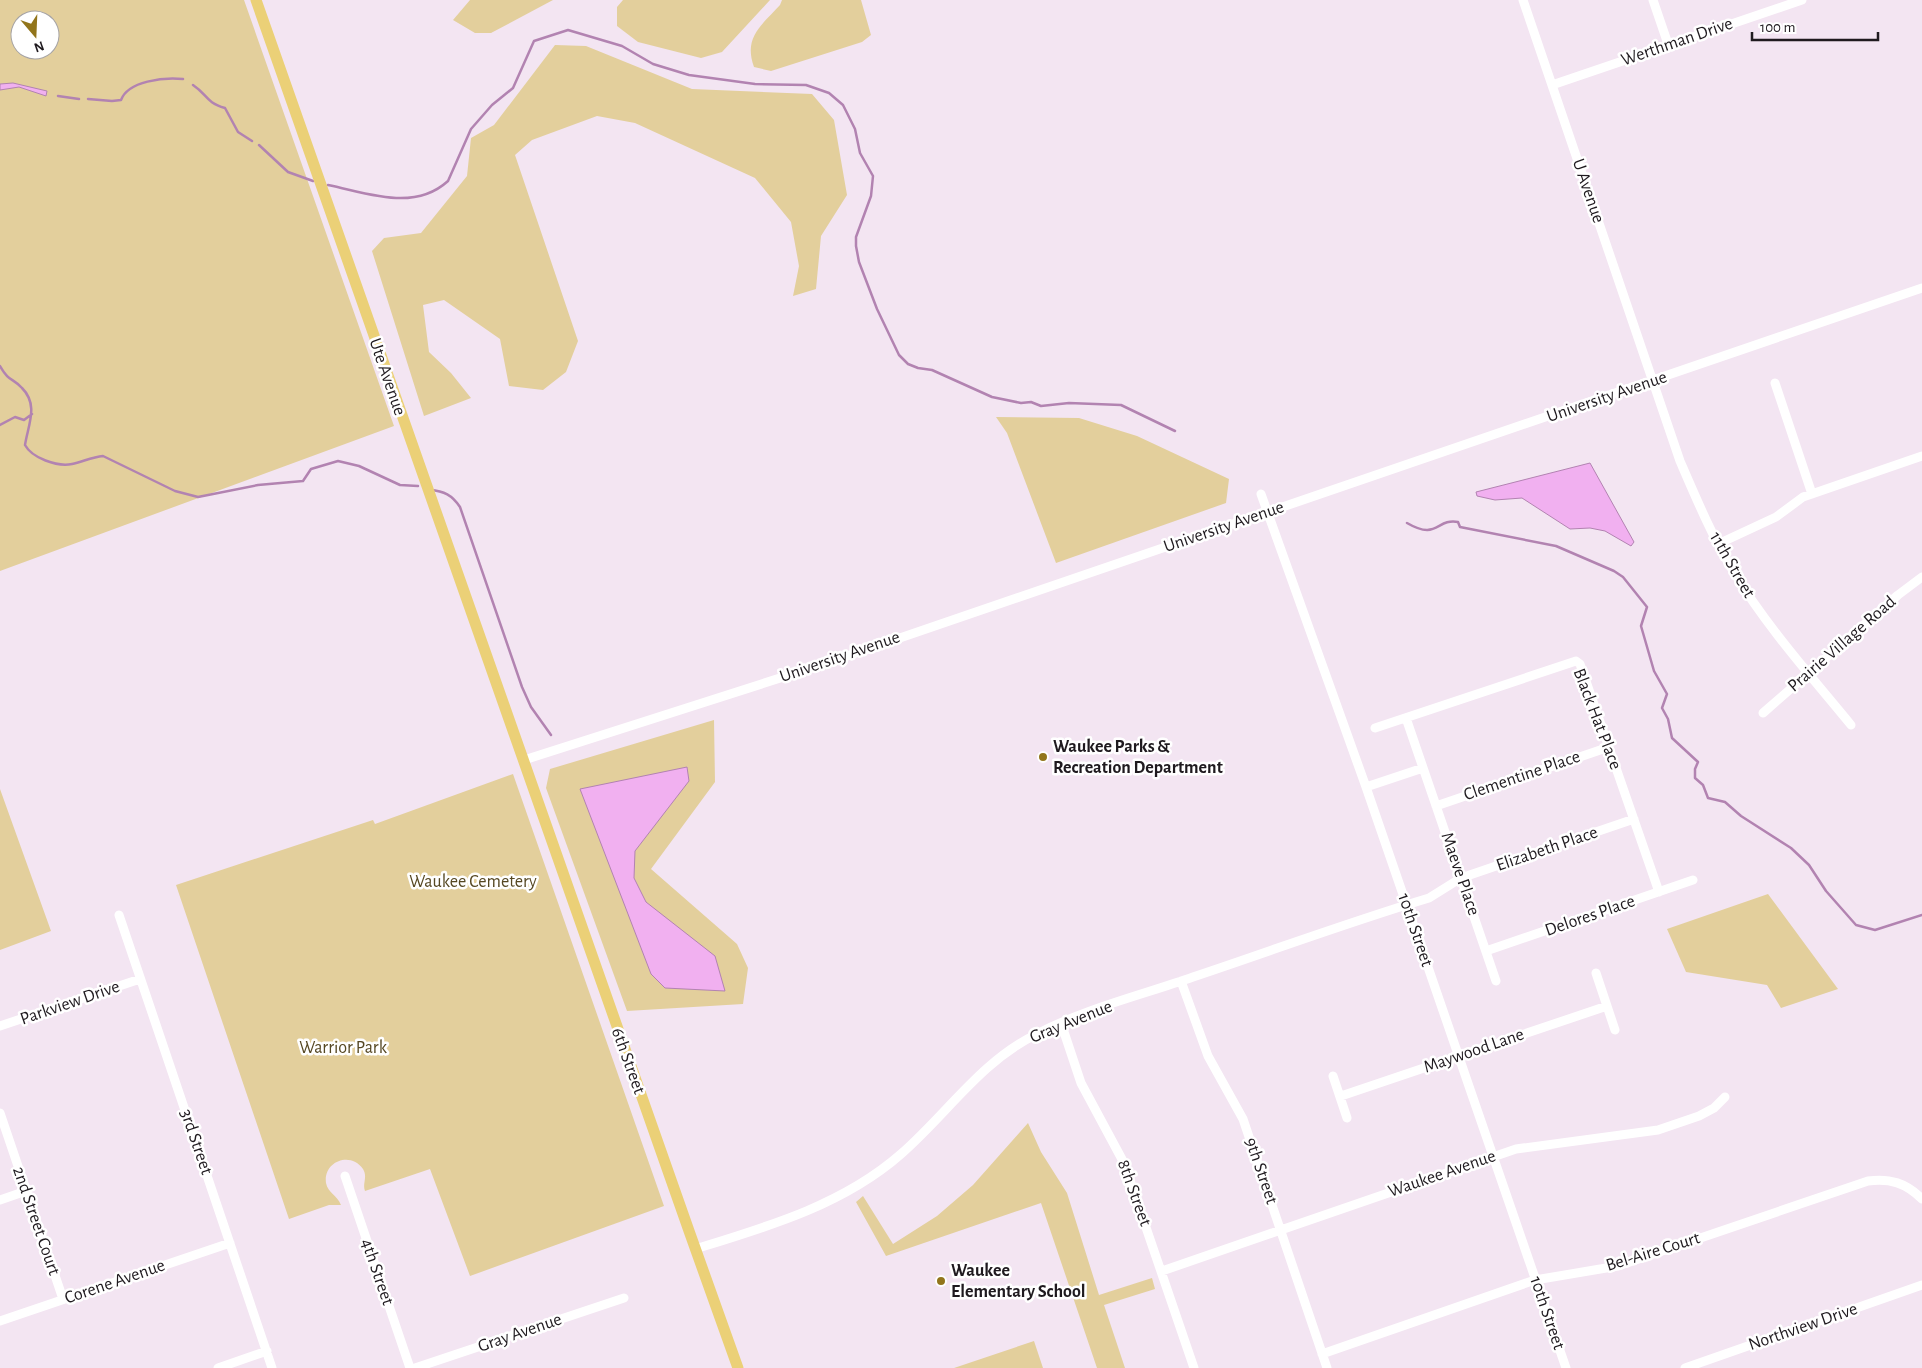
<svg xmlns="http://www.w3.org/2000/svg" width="1922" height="1368" viewBox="0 0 1922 1368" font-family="'Alegreya Sans',sans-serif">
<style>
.green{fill:#e3cf9c;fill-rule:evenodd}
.water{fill:#f1b0f0;stroke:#b283b1}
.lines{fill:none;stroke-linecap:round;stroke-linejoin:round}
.stream{stroke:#b283b1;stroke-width:2.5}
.minor{stroke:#fff;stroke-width:9}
.major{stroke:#ebd077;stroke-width:11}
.poi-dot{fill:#92751b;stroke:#fff;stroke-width:2}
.labels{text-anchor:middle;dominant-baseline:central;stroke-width:5;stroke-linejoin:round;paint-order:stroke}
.street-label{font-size:18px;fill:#1f1a1f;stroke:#fff}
.poi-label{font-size:18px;font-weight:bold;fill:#1f1a1f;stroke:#fff;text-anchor:start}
.park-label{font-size:18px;fill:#554722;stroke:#fff}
</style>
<rect width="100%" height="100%" fill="#f3e5f2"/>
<path class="green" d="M0 0H244L394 426 0 571ZM20 20H50V50H20Z
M470 0H553L491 33H475L453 20Z
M623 0H770L722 52 701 58 638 42 617 26V7Z
M782 0H861L871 35 862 42 771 71 754 67C743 37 762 25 780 5Z
M555 45 586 46 692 89 812 94 834 120 847 195 821 236 816 289 793 296 799 266 791 222 755 178 635 123 597 116 532 140 515 155 578 341 566 372 543 390 509 386 500 339 444 300 423 305 429 352 451 373 471 398 424 416 372 251 384 238 421 233 467 176 471 138 494 125Z
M996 417 1079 418 1137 436 1229 479 1226 503 1056 563 1007 433Z
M714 720 715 782 651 869 737 944 748 968 743 1004 627 1011 546 788 550 769Z
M513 774 664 1206 470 1276 430 1169 365 1191C362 1184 368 1177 363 1169 351 1151 323 1161 326 1183 328 1193 337 1195 341 1205H329L289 1219 176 885 373 820 375 824Z
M0 789 51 931 0 950Z
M1768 894 1838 989 1781 1008 1767 985 1686 972 1667 929Z
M1028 1123 1041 1152 1067 1193 1099 1295 1152 1278 1155 1289 1104 1305 1125 1368H1097L1041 1203 886 1256 856 1202 863 1196 893 1244 937 1216 973 1185Z
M1034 1341 1043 1368H954Z"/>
<path class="water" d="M13 83 47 91 46 96 19 87 0 90V84Z
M1590 463 1634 542 1631 546 1605 531 1590 528 1570 529 1522 498 1495 500 1477 496 1476 492Z
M687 767 689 781 635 851 634 878 646 902 715 956 725 991 665 988 651 974 580 789Z"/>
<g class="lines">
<path class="stream" d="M193 85C208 95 205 102 225 108L238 132 252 141
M58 96 79 99
M88 99 112 101 121 100C128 81 164 77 183 79
M259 145 288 172 313 181
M328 185C368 193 414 212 448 181L471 129 492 105 513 88 534 41 568 30 622 46 653 64 689 75 755 84 806 85 829 93 843 105 855 129 860 153 873 176 871 196 856 237V246L859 262 877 309 899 355 908 364 918 368 932 370 992 397 1021 403 1031 402 1041 406 1069 403 1121 405 1175 431
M0 366C9 382 13 378 22 388 39 405 28 425 25 445 32 458 57 467 72 464 82 462 92 457 103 456L175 491 198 497 258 485 303 481 311 469 338 461 359 466 400 485 418 486
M0 425 15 417 24 420 32 414
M430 490C444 491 452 495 460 507L522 687 531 707 551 735
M1407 523C1438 541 1436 518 1458 522L1460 527 1556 546 1614 571 1623 577 1647 607 1641 626 1654 671 1667 694 1662 708 1668 719 1672 738 1698 762 1695 769V778L1703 785 1708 798 1725 802 1741 816 1791 848 1809 865 1826 891 1856 925 1875 930 1922 915"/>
<path class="minor" d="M1523 0 1680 461C1696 498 1712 536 1733 571 1767 627 1810 675 1851 725
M1653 0 1668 44
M1552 85 1802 0
M1775 383 1812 494
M1261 494 1366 787 1566 1368
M1718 544 1776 517 1803 497 1922 456
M1763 713 1898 595 1922 577
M1406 718 1496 981
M1375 728 1576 661 1580 664 1659 892
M524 760 824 664 1922 288
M1366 787 1423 768
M1436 806 1609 747
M119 915 272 1368
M1486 951 1693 880
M1596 973 1615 1030
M1181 981 1208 1056 1243 1119 1327 1368
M1061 1023 1081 1083 1124 1163 1194 1368
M0 1026 140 979
M1333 1076 1347 1118
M1341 1096 1607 1006
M0 1113 63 1299
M345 1176 410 1368
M0 1200 26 1191
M695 1249C767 1227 843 1205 901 1154 947 1114 981 1061 1037 1034 1084 1009 1142 995 1193 977 1271 951 1349 922 1429 898L1461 878 1634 819
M1162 1271 1516 1149 1658 1130 1699 1116 1714 1108 1725 1097
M0 1321 230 1243
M1322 1354 1535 1280 1618 1266 1868 1181C1890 1178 1906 1183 1922 1199
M218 1368 267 1351
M415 1368 624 1298
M1685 1368 1922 1285"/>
<path class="major" d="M256 0C415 457 575 913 738 1368"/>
</g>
<g class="poi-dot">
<circle cx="1043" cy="757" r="5"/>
<circle cx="941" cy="1281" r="5"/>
</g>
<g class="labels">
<g class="street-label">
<text transform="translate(1677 42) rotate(-19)">Werthman Drive</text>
<text transform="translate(1588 191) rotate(71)">U Avenue</text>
<text transform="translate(387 377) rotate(71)">Ute Avenue</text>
<text transform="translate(1607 397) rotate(-19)">University Avenue</text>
<text transform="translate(1224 527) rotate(-19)">University Avenue</text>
<text transform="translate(1732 565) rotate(60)">11th Street</text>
<text transform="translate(1842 644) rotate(-41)">Prairie Village Road</text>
<text transform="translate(840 657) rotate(-19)">University Avenue</text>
<text transform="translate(1597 719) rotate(69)">Black Hat Place</text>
<text transform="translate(1522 776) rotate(-19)">Clementine Place</text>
<text transform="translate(1547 849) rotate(-19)">Elizabeth Place</text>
<text transform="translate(1460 874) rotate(71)">Maeve Place</text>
<text transform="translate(1590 916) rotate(-19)">Delores Place</text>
<text transform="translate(1415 930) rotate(71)">10th Street</text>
<text transform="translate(70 1003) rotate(-19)">Parkview Drive</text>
<text transform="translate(1071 1022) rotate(-22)">Gray Avenue</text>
<text transform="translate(1474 1051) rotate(-19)">Maywood Lane</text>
<text transform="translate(628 1061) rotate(70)">6th Street</text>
<text transform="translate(196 1142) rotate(71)">3rd Street</text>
<text transform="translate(1261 1171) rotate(71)">9th Street</text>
<text transform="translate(1442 1174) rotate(-19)">Waukee Avenue</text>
<text transform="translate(1134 1193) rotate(70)">8th Street</text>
<text transform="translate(36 1221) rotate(71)">2nd Street Court</text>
<text transform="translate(1653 1252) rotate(-17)">Bel-Aire Court</text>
<text transform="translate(377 1272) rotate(71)">4th Street</text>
<text transform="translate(115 1282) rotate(-19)">Corene Avenue</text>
<text transform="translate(1547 1313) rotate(71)">10th Street</text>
<text transform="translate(1803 1327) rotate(-19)">Northview Drive</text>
<text transform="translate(520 1333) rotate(-19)">Gray Avenue</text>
</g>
<g class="poi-label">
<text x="1053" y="747">Waukee Parks &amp;<tspan x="1053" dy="21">Recreation Department</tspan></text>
<text x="951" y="1271">Waukee<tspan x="951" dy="21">Elementary School</tspan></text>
</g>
<g class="park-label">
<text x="473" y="882">Waukee Cemetery</text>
<text x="343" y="1048">Warrior Park</text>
</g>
</g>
<g transform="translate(35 35) rotate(161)"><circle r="24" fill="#ffffff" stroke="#a5a3a5"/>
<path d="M0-4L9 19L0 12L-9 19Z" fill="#92751b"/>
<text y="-8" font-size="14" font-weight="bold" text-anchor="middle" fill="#1f1a1f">N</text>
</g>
<path d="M1752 32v8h126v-8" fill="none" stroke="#1f1a1f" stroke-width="2.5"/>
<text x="1760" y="32" font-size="15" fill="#1f1a1f" stroke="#ffffff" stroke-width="4" paint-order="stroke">100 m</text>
</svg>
